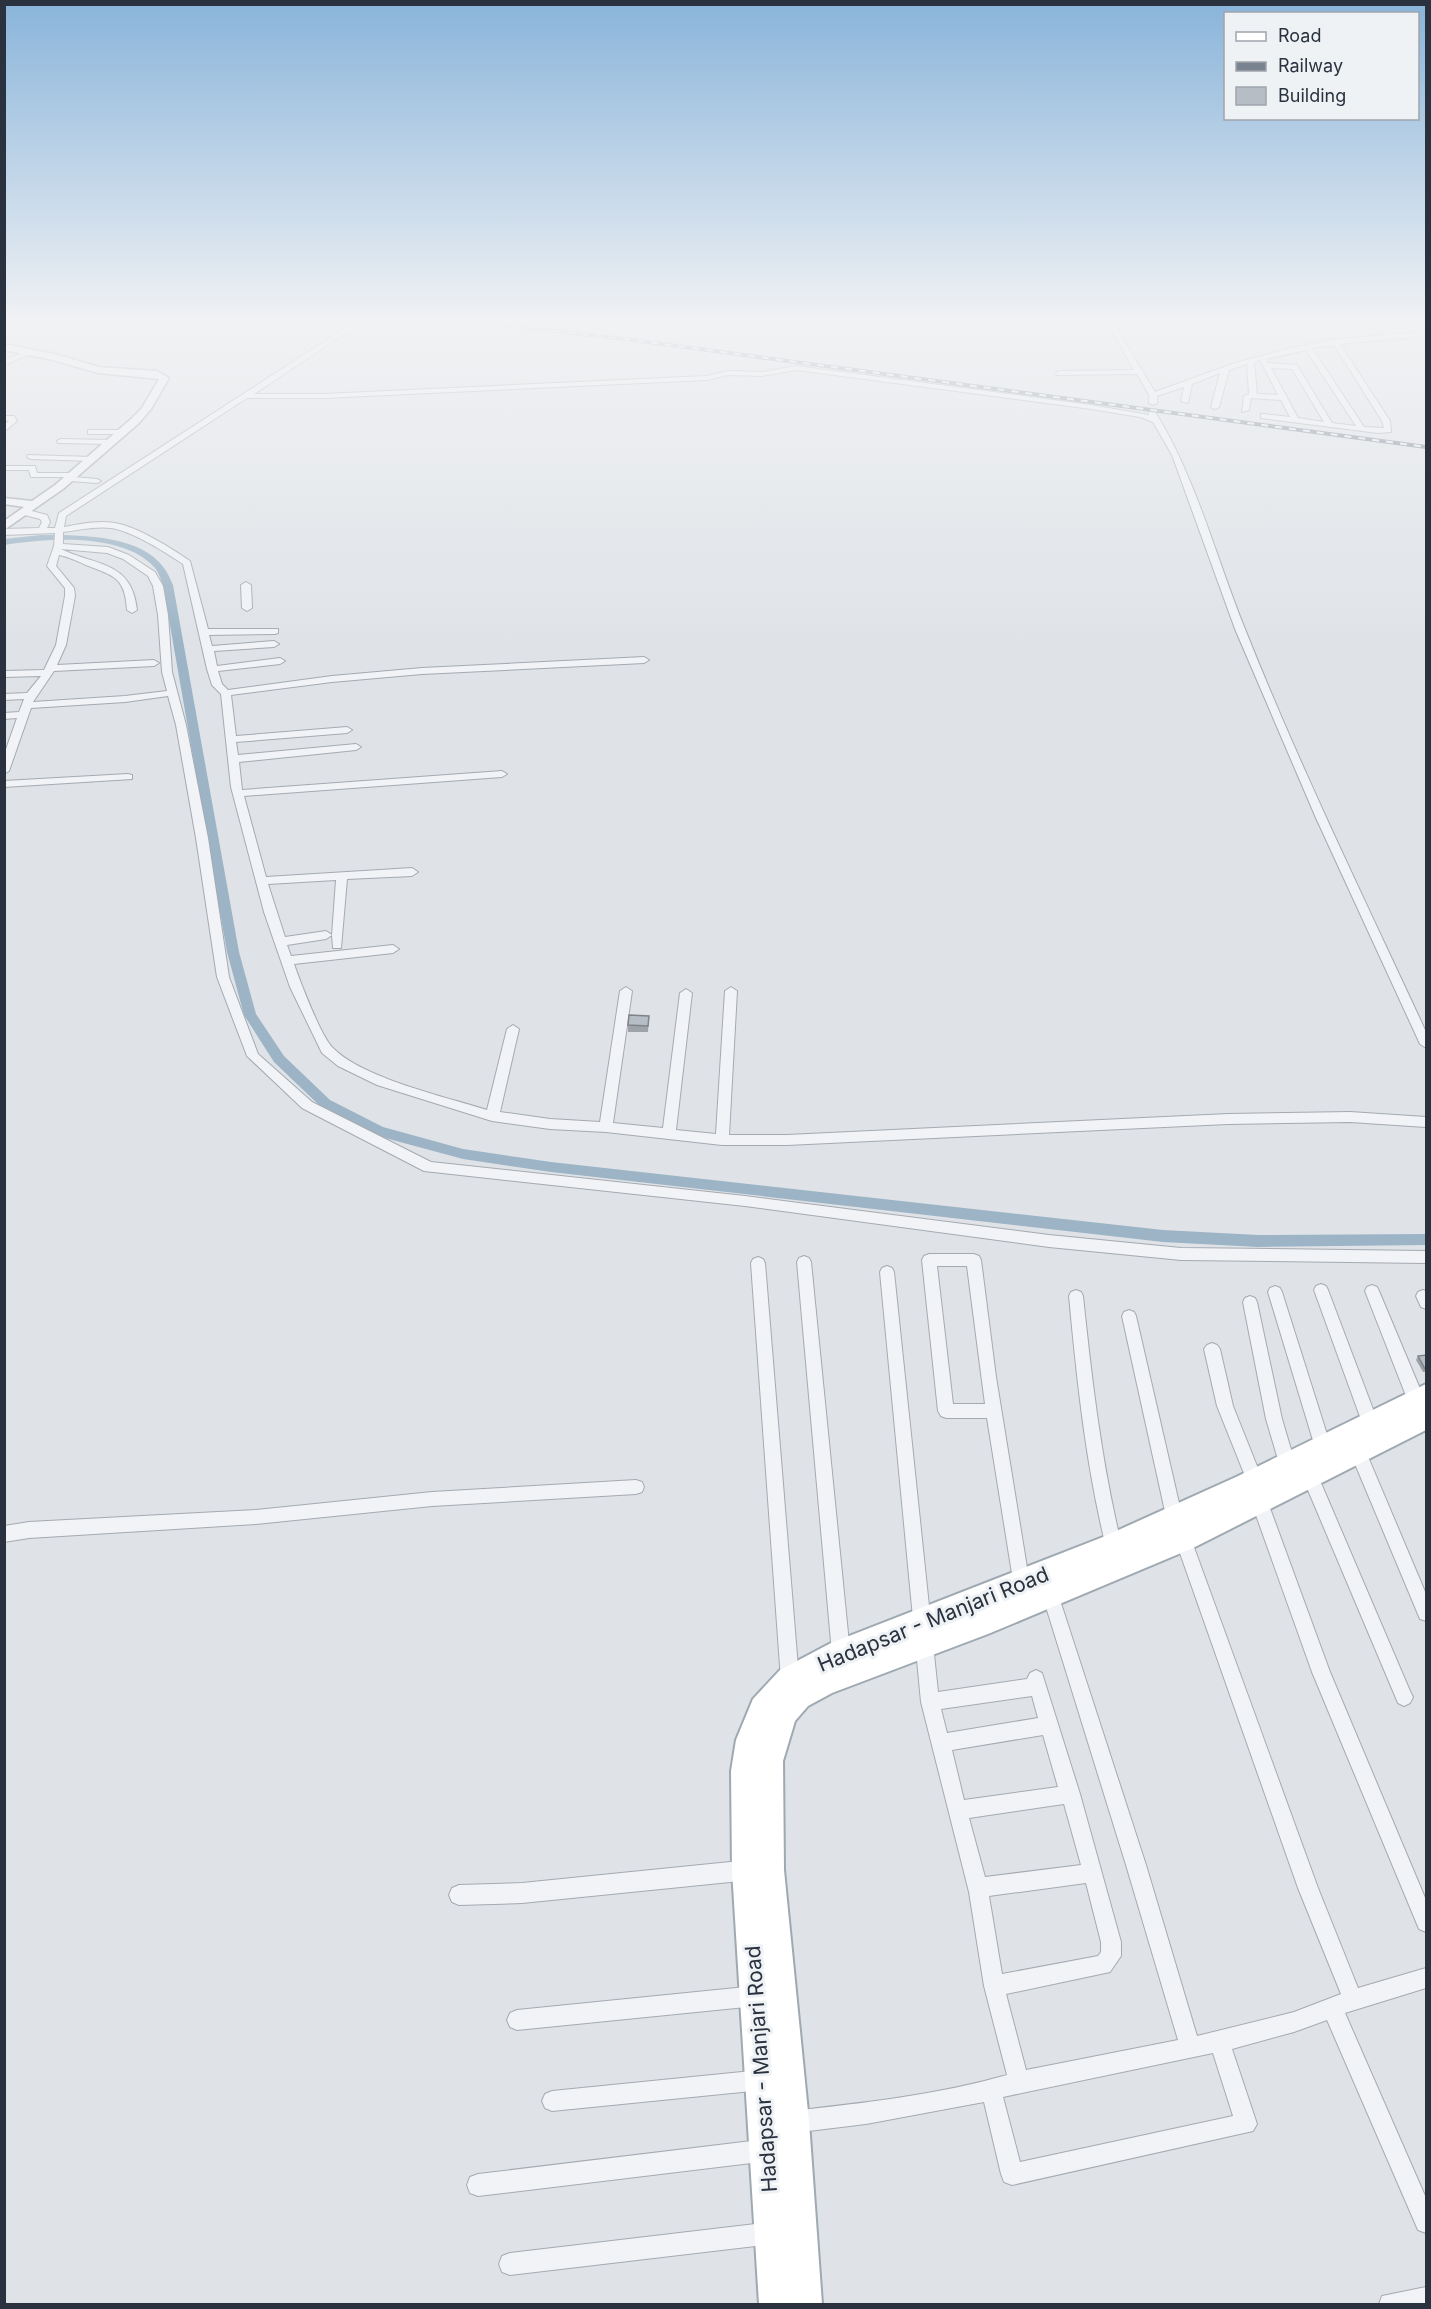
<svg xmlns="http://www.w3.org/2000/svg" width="1431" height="2309" viewBox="0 0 1431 2309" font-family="Inter,sans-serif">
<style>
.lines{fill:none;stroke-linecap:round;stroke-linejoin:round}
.canal{fill:#9cb4c6;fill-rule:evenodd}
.minor-casing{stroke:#a5aab1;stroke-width:2}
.tertiary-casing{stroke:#a5aab1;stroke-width:3}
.primary-casing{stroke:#9fa9b2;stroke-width:4}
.minor{fill:#f1f3f6;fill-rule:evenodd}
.tertiary{fill:#f1f3f6;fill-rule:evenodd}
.primary{fill:#fff;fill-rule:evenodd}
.rail-casing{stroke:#798490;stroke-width:4}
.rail{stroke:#eef2f5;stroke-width:2;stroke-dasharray:7;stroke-linecap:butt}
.wall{fill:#9da3a9}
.building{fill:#b6bdc4;stroke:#7f8489;stroke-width:1.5}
.labels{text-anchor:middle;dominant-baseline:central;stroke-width:6;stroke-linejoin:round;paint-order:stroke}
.near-street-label{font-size:21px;fill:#29323e;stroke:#eef2f5}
</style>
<rect width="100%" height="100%" fill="#dfe3e7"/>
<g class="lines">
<path class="canal" d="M41 535C78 535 140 534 164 568 168 573 170 579 173 585L239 952 256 1014 284 1056 330 1100 383 1127 463 1149 551 1162 1163 1230 1258 1235 1426 1234V1245L1258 1247 1163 1242 551 1172 463 1159 374 1135 320 1106 274 1062 244 1015 227 952 163 585C161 580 159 573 155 568 124 532 47 538 4 545V539Z"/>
<g class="minor-casing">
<path id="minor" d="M356 321H364L254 394H324L707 376 728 371 762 372 796 366 1091 405 1149 415 1148 410H1154C1196 477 1215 555 1245 629 1299 765 1364 898 1426 1032V1048L1420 1044 1316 818 1235 629 1172 455 1153 422 1140 417 1091 409 796 370 762 376 728 375 707 380 324 398H247L66 516 64 527C80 524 98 520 115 523 138 527 171 548 190 561L208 629H278V633L275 634 209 635 212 646 274 641 279 644 274 647 214 651 217 666 280 658 285 661 280 664 218 671 222 684 228 690 332 676 422 668 644 657 649 660 644 663 422 674 332 682 231 695 236 736 347 727 352 730 347 733 236 742 238 755 356 744 361 747 356 750 239 762 242 790 502 771 507 774 502 777 244 796 266 877 412 868 418 872 412 876 347 879 341 948H333L332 935 326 939 287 945 291 956 393 945 399 949 393 953 294 964C300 981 321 1037 333 1048 362 1078 446 1097 487 1110L507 1029 513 1025 519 1029 500 1112 550 1119 600 1122 620 991 626 987 632 991 613 1123 663 1128 680 993 686 989 692 993 676 1130 716 1134 725 991 731 987 737 991 729 1135H787L1228 1114 1350 1112 1426 1117V1127L1350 1122 1228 1124 787 1145H722L606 1132 550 1129 492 1121 377 1085 338 1066 322 1053 290 987 264 912 231 787 221 694 212 685 207 669 183 564C165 552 132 531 111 528 95 526 79 530 63 532V544L108 547 129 555 155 572 163 586 168 615 172 672 186 725 208 838 229 977 258 1054 312 1102 431 1162 745 1196 1049 1235 1181 1248 1426 1251V1263L1181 1260 1049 1247 745 1206 424 1171 302 1108 247 1056 217 977 196 838 176 725 168 696 125 702 31 708 9 771 4 774V755L17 718 4 719V713L19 712 24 699 4 700V694L27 693 41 676 4 677V671L44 670 56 645 65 596V588L47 566 54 546 55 533 4 535V529L39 528 42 522 40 519 21 514 20 512 24 509 47 515 50 522 47 528H55L59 513ZM61 549 107 553 123 559 148 576 153 586 158 615 162 672 167 691 125 696 33 702 54 671 154 666 159 663 154 660 57 665 66 645 75 596 74 588 56 566 59 555C69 557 77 561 86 565 114 576 125 577 127 610L132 613 137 610C132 560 95 566 61 549ZM336 880 332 935 326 931 285 937 268 884Z
M1106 321H1112L1155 392 1238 362 1296 347 1335 339 1426 332V336L1340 344 1390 421 1391 432 1378 433 1261 418V414H1264L1290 417 1281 400 1251 398 1249 410 1242 412 1244 396 1249 394 1247 364 1229 370 1219 407 1215 409 1211 407 1220 373 1192 384 1188 403 1181 401 1184 387 1157 396V403L1153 405 1149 403V395L1137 374 1057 375 1056 373 1060 371 1134 370ZM1334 345 1382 421 1384 428 1364 427 1312 348ZM1306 350 1356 426 1332 423 1297 365 1268 363 1266 359ZM1260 360 1278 395 1257 394 1254 362ZM1271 368 1292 369 1324 422 1298 418Z
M1325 321H1331L1337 332H1333Z
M1351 321H1358L1361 326 1356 327Z
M26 351 33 353 4 365V360Z
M4 416H14L17 421 4 432V425L9 421 4 420Z
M91 430H122L126 432 122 434H88V430Z
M61 439 110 440 114 442 110 444 58 443 57 441Z
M28 455 92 457 96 459 92 461 31 459 27 457Z
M4 466H35L37 473H72L76 475 74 477 97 479 101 481 97 483 69 481H66V477H31L29 470H4Z
M246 582 251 585 252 608 247 611 242 608 241 585Z
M128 774 132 775V779L4 787V781Z
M929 1254H974L979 1256 981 1260 996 1377 1030 1586 1028 1592 1022 1594 1016 1592 1014 1586 987 1418H946L941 1416 938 1411 922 1260 924 1256ZM937 1266H967L985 1404H953Z
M804 1256 809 1258 811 1262 850 1653 847 1659 841 1661 835 1659 832 1653 797 1262 799 1258Z
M758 1257 763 1259 765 1263 799 1680 796 1686 790 1689 784 1686 781 1680 751 1263 753 1259Z
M887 1266 892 1268 894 1272 938 1692 1027 1679 1030 1673 1036 1670 1042 1673 1080 1794 1121 1942V1956L1110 1972 1006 1994 1026 2070 1178 2040 1126 1865 1042 1594 1044 1588 1050 1586 1056 1588 1058 1594 1146 1865 1197 2036 1294 2012 1341 1994 1298 1888 1175 1539 1177 1534 1183 1531 1189 1534 1191 1539 1318 1888 1358 1988 1426 1968V1988L1345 2013 1426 2198V2233L1418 2230 1327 2020 1294 2032 1232 2049 1257 2124 1253 2131 1012 2185 1004 2182 1001 2174 984 2102 866 2124 792 2133 785 2129 781 2122 785 2115 792 2111C864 2103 937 2095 1007 2075L984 1986 969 1892 921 1702 880 1272 882 1268ZM1032 1696 1038 1718 947 1733 941 1709ZM1043 1735 1058 1787 964 1800 952 1750ZM1064 1804 1081 1865 985 1877 969 1818ZM1086 1883 1101 1942V1952L1098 1956 1002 1974 989 1896ZM1213 2053 1233 2116 1020 2162 1003 2097Z
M1321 1284 1326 1286 1328 1290 1379 1425 1377 1430 1371 1432 1365 1430 1363 1425 1314 1290 1316 1286Z
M1372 1285 1377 1287 1379 1291 1426 1403V1422L1421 1420 1408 1401 1365 1291 1367 1287Z
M1275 1286 1280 1288 1282 1292 1331 1447 1329 1452 1323 1454 1317 1452 1315 1447 1268 1292 1270 1288Z
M1076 1290 1081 1292 1083 1296C1092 1382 1102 1467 1123 1551L1121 1556 1115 1559 1109 1556 1107 1551C1086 1467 1077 1382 1069 1296L1071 1292Z
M1423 1290 1426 1291V1309L1421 1307 1416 1296 1418 1292Z
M1250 1296 1255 1298 1257 1302 1282 1419 1295 1463 1293 1468 1287 1470 1281 1468 1279 1463 1266 1419 1243 1302 1245 1298Z
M1129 1310 1134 1312 1136 1316 1182 1516 1180 1521 1174 1523 1168 1521 1166 1516 1122 1316 1124 1312Z
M1212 1343 1217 1345 1220 1349 1233 1406 1263 1481 1261 1486 1255 1488 1249 1486 1217 1406 1204 1349 1207 1345Z
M1358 1445 1364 1447 1366 1452 1426 1594V1621L1420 1619 1350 1452 1352 1447Z
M1310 1469 1316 1471 1318 1476 1410 1691 1413 1697 1410 1703 1404 1706 1398 1703 1302 1476 1304 1471Z
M636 1480 642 1482 644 1487 642 1492 636 1494 432 1506 256 1524 29 1538 4 1542V1526L29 1522 256 1510 432 1492Z
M1255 1489 1261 1491 1267 1500 1330 1672 1426 1900V1932L1419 1929 1312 1672 1252 1504 1247 1496 1249 1491Z
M750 1860 757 1863 760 1870 757 1877 750 1880 522 1903 459 1905 452 1902 449 1895 452 1888 459 1885 522 1883Z
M756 1986 763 1989 766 1996 763 2003 756 2006 517 2030 510 2027 507 2020 510 2013 517 2010Z
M762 2070 769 2073 772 2080 769 2087 762 2090 552 2111 545 2108 542 2101 545 2094 552 2091Z
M768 2139 776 2142 779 2150 776 2158 768 2161 478 2196 470 2193 467 2185 470 2177 478 2174Z
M772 2222 780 2225 783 2233 780 2241 772 2244 510 2275 502 2272 499 2264 502 2256 510 2253Z
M1426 2287V2304H1379L1382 2296Z"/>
</g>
<g class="tertiary-casing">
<path id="tertiary" d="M4 344 55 354 99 367 157 371 169 378 151 409 139 423 63 489 4 530V521L24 507 4 504V498L32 501 55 485 131 419 142 408 159 379 98 373 53 360 4 350Z"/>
</g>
<g class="primary-casing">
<path id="primary" d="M1426 1384V1430L1193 1548 988 1634 832 1693 808 1706 795 1721 783 1761 784 1870 809 2122 822 2304H759L732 1870 731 1771 736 1740 753 1699 780 1670 831 1643 1103 1537 1236 1477Z"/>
</g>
<use href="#minor" class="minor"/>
<use href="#tertiary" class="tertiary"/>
<use href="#primary" class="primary"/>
<g class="rail-casing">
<path id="rail" d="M470 321 633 340 1426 447"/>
</g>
<use href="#rail" class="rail"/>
</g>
<path class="wall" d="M649 1016 648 1032H628V1025Z
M1426 1355V1372H1423L1416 1360 1418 1356Z"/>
<path class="building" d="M629 1015 649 1016 648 1026 628 1025Z
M1426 1355V1369H1425L1418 1356Z"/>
<linearGradient id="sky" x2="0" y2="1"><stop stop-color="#89b4da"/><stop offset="0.5" stop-color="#f1f2f4"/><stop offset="1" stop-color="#f1f2f4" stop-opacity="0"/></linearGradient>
<rect width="1431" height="644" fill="url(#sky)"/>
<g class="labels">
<g class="near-street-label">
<text transform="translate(933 1619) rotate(-22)">Hadapsar - Manjari Road</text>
<text transform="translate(761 2069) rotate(-94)">Hadapsar - Manjari Road</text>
</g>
</g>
<rect width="1431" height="2309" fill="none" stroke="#29323e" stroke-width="12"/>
<rect x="1224" y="12" width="195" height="108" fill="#eef2f5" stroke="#9fa5ac" stroke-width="1.5"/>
<rect x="1236" y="32" width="30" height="9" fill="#ffffff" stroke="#9fa5ac" stroke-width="1.5"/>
<text x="1278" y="42" font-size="18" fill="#29323e">Road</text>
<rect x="1236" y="62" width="30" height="9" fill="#798490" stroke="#9fa5ac" stroke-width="1.5"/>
<text x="1278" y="72" font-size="18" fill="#29323e">Railway</text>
<rect x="1236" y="87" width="30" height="18" fill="#b6bdc4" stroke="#9fa5ac" stroke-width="1.5"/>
<text x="1278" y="102" font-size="18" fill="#29323e">Building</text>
</svg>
